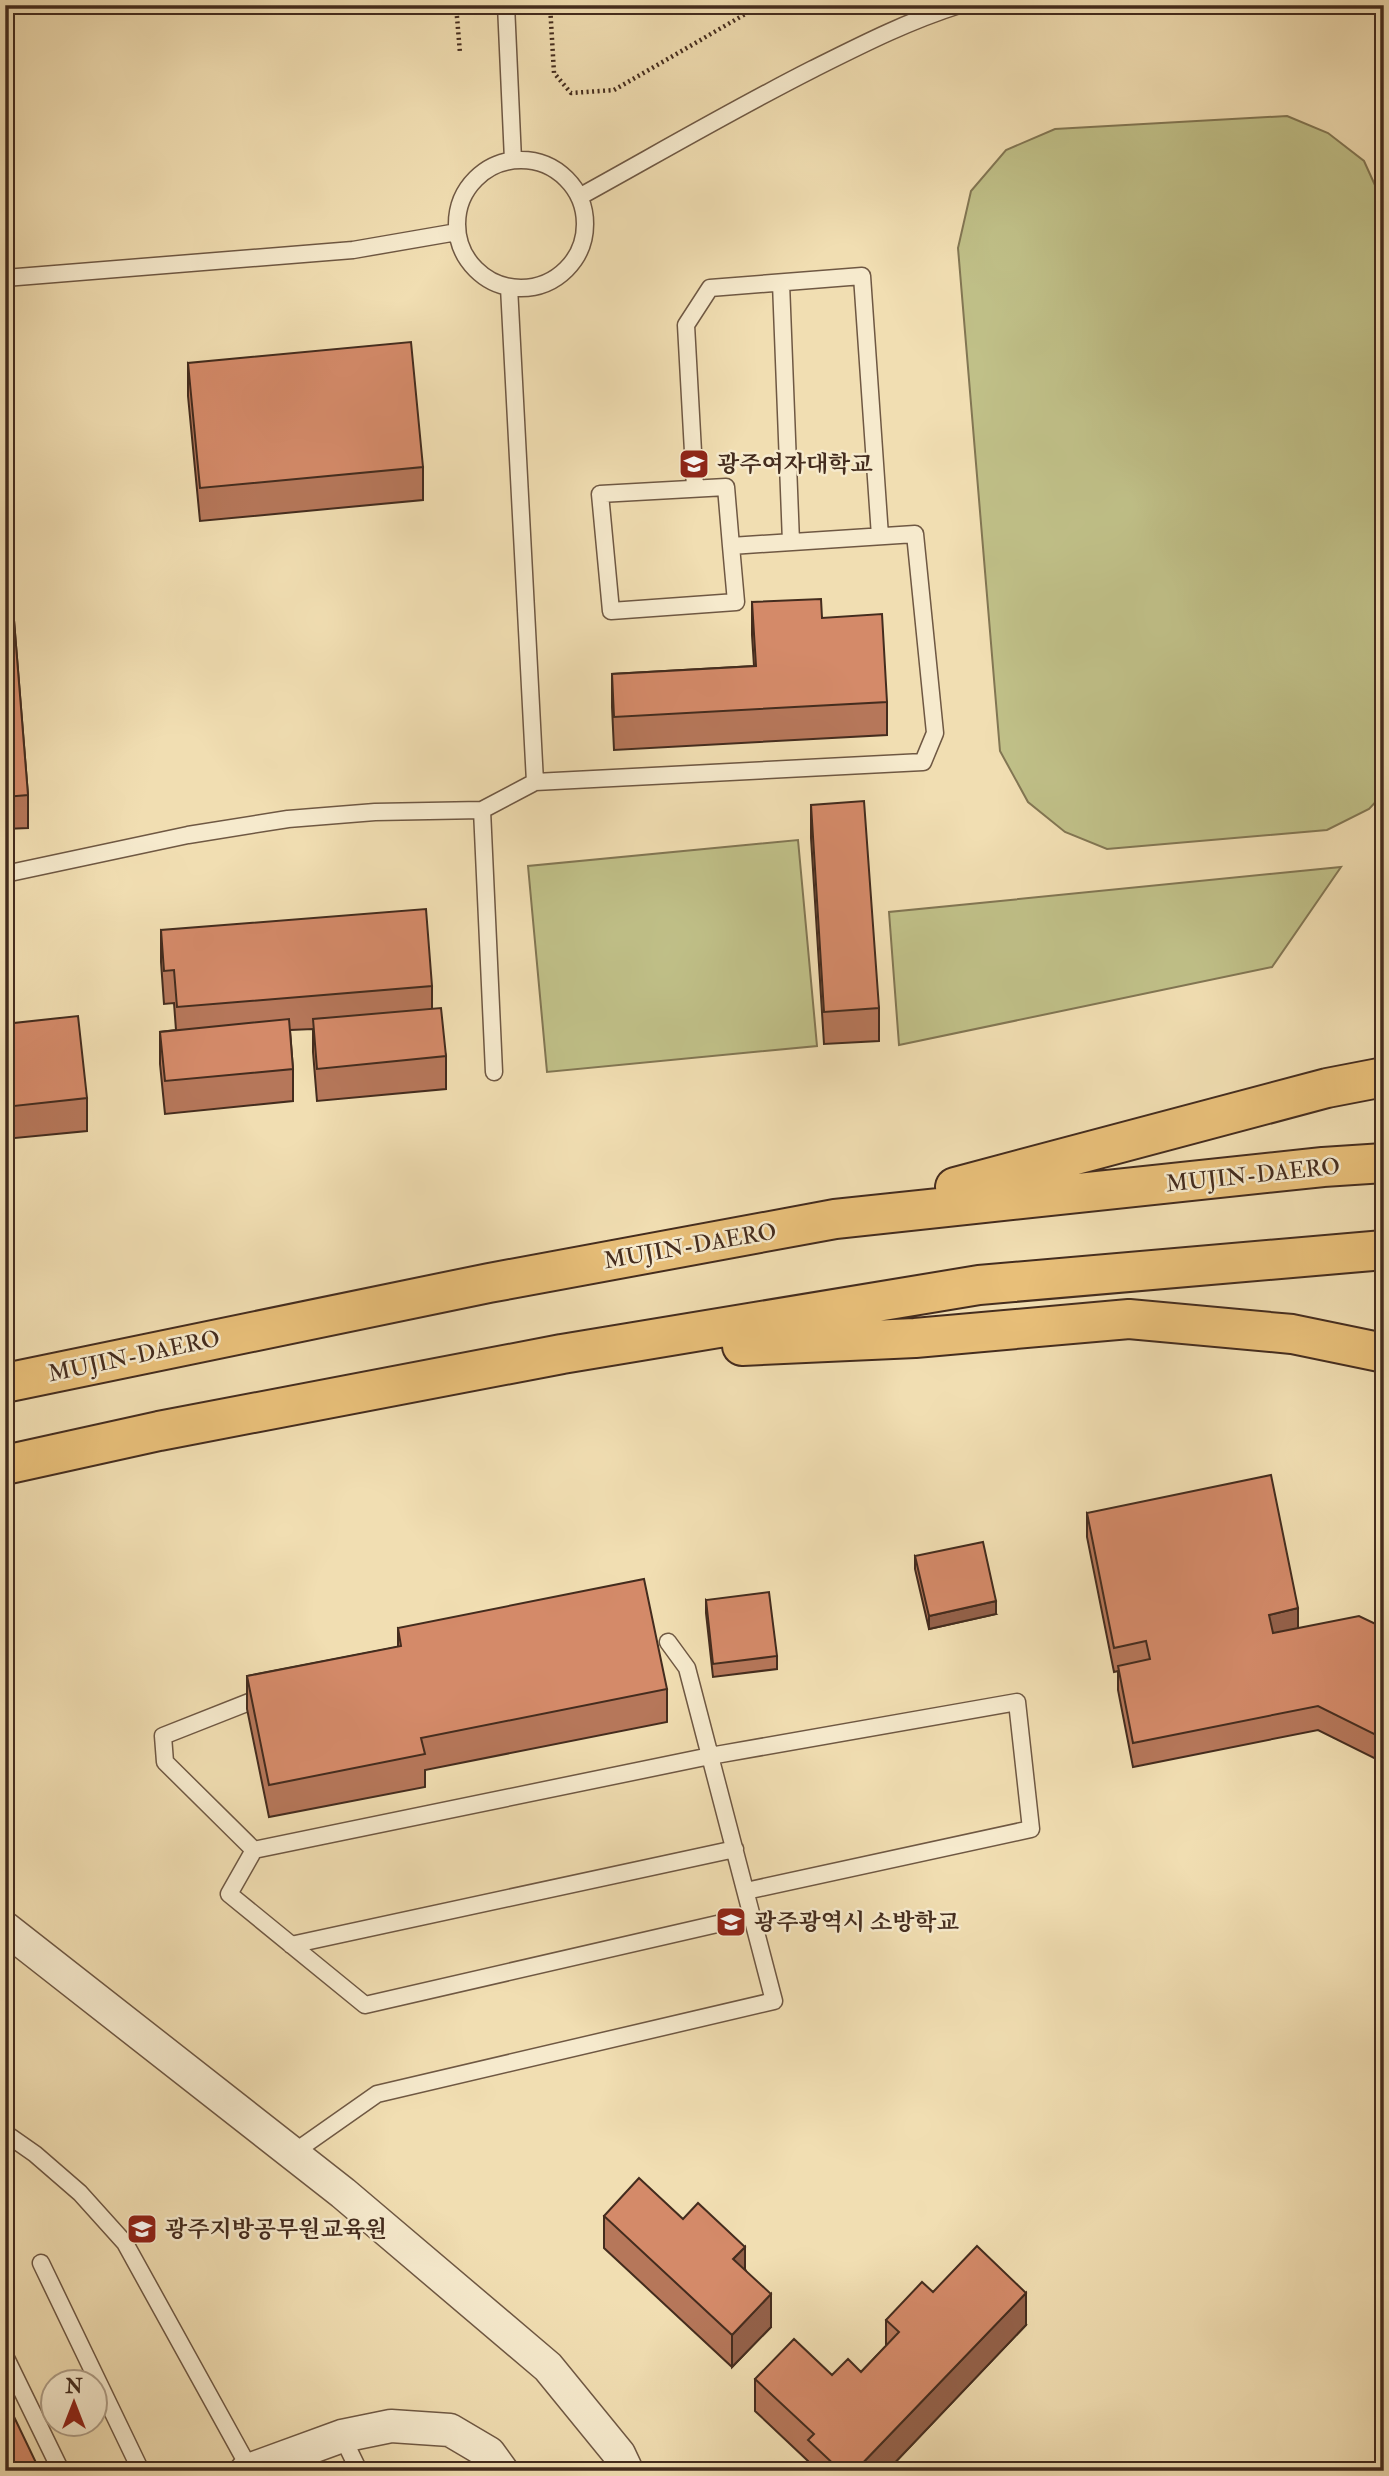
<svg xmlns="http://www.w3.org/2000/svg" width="1389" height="2476" viewBox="0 0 1389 2476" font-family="'IM FELL Double Pica','Noto Serif KR',serif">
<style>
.green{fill:#c0c088;stroke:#827653;stroke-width:2}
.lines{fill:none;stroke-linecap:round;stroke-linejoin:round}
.lane-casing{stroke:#6f5843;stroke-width:19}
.street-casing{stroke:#6f5843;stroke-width:35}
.highway-casing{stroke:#442c1e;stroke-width:42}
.path{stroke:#442c1e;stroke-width:4.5;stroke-dasharray:2 3.5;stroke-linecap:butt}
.lane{stroke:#f6eacd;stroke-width:16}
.street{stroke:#f6eacd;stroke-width:32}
.highway{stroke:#e8bf79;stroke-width:38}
.wall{fill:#b6775a;stroke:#442c1e;stroke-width:2}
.shaded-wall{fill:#94614a;stroke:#442c1e;stroke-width:2}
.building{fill:#d48a69;stroke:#442c1e;stroke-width:2}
.labels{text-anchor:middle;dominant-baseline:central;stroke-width:5;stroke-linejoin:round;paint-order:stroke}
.poi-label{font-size:23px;font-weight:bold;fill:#442c1e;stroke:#f6eacd;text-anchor:start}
.street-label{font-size:23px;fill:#442c1e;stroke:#f6eacd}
</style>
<rect width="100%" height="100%" fill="#f1deb2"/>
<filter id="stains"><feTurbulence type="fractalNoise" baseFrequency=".00286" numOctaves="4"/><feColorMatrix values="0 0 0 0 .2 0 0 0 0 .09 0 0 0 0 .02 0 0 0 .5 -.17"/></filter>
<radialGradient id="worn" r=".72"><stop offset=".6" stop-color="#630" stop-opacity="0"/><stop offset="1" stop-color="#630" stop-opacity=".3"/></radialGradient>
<path class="green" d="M1287 116 1328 133 1364 161 1384 205V793L1369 809 1327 830 1107 849 1065 832 1028 802 1000 751 958 248 971 191 1006 150 1055 129Z
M798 840 817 1046 547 1072 528 866Z
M1341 867 1272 967 899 1045 889 912Z"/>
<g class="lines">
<g class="lane-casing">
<path id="lane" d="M506 5 513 160
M457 224a64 64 0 1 1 128 0a64 64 0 1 1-128 0Z
M579 197C657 154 734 109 813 69 861 45 908 21 959 5
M5 278 353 250 457 232
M781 283 791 542
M509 287 535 782
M695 488 686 325 710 288 862 276 880 536
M482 810 494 1072
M5 874 188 835 288 819 375 812 482 810 535 782 923 762 935 733 915 534 731 546 726 487 600 494 611 611 736 602 731 546
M267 1695 163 1736 165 1762 254 1850 710 1756 1017 1702 1031 1829 746 1891
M254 1850 229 1894 365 2005 752 1916
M291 1945 735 1849
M5 2133 35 2154 80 2193 125 2243 251 2471
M293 2153 377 2094 774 2001 687 1668 668 1642
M41 2263 141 2471
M5 2356 61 2471
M342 2436 359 2471"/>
</g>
<g class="street-casing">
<path id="street" d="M5 1928 343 2193 548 2367 619 2454 627 2471
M246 2471 342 2436 391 2426 450 2430 489 2453 502 2471"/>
</g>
<g class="highway-casing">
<path id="highway" d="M955 1187 1327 1088 1384 1077
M742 1346 915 1338 1129 1319 1292 1334 1384 1353
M5 1383 489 1283 835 1219 1323 1167 1384 1163
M5 1465 159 1431 562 1354 979 1285 1384 1250"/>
</g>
<path class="path" d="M456 5 460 53
M550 5 554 73 571 93 614 90 761 5"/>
<use href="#lane" class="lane"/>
<use href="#street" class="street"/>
<use href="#highway" class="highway"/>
</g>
<path class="wall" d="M188 363 423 467V500L200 521 188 396Z
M5 508 28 795V828L5 829Z
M752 602 822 618 887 702V735L614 750 612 707V674L754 666 752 635Z
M811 805 879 1008V1041L824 1044 811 838Z
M161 930 432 986V1009L446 1056V1089L317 1101 313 1052V1029L290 1030 293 1069V1101L165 1114 160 1064V1032L176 1030 174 1003 164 1004 161 962Z
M5 1024 87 1098V1131L5 1139Z
M1087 1513 1298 1628H1384V1763L1318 1730 1133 1767 1118 1690V1671L1114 1672 1087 1537Z
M915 1556 996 1614 929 1629 915 1569Z
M706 1600 777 1656V1669L713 1677 706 1613Z
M398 1628 667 1689V1722L425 1770V1787L269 1817 247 1709V1676L398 1647Z
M604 2216 683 2219 745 2269 771 2327 732 2367 604 2248Z
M933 2292 1026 2325 887 2471H808V2461L755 2411V2379L832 2375 861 2372 886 2346V2320Z"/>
<path class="shaded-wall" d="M996 1601V1614L929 1629V1616Z
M1298 1608V1632L1269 1639V1615Z
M745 2247V2279L733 2259Z
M1026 2293V2325L887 2471H855Z
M771 2294V2327L732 2367V2335Z"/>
<path class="building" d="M411 342 423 467 200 488 188 363Z
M5 508 28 795 5 797Z
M821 599 822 618 882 614 887 702 614 717 612 674 756 666 752 602Z
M864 801 879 1008 824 1012 811 805Z
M426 909 432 986 177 1007 174 970 164 971 161 930Z
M441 1008 446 1056 317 1069 313 1019Z
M78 1016 87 1098 5 1107V1024Z
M289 1019 293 1069 165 1081 160 1032Z
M1271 1475 1298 1608 1269 1615 1273 1633 1359 1616 1384 1628V1739L1318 1706 1133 1743 1118 1666 1150 1659 1146 1641 1114 1648 1087 1513Z
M983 1542 996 1601 929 1616 915 1556Z
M644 1579 667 1689 421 1738 425 1754 269 1785 247 1676 401 1646 398 1628Z
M769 1592 777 1656 713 1664 706 1600Z
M639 2178 683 2219 698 2203 745 2247 733 2259 771 2294 732 2335 604 2216Z
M977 2246 1026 2293 855 2471H841L808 2440 814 2434 755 2379 794 2339 832 2375 848 2359 861 2372 899 2332 886 2320 922 2282 933 2292Z
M5 2398 40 2471H5Z"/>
<defs>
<g id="school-square" transform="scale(1.575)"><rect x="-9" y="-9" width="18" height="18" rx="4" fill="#8f2418" stroke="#f6eacd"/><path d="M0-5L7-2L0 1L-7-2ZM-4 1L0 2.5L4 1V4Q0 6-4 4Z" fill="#fff"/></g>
</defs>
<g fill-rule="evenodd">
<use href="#school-square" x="694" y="464"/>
<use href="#school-square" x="731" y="1922"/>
<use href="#school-square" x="142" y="2229"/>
</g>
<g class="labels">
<g class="poi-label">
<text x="717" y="464">광주여자대학교</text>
<text x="754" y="1922">광주광역시 소방학교</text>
<text x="165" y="2229">광주지방공무원교육원</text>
</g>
<g class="street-label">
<text transform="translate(1253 1175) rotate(-6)">MUJIN-DAERO</text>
<text transform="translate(690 1246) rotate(-10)">MUJIN-DAERO</text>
<text transform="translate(134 1356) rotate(-12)">MUJIN-DAERO</text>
</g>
</g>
<rect width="1389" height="2476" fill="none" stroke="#f1deb2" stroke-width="28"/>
<rect x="7" y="7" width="1375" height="2462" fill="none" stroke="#442c1e" stroke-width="3.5"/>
<rect x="14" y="14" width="1361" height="2448" fill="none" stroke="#442c1e" stroke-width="2"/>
<g transform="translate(74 2403)"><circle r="33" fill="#f6eacd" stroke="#af9e87" stroke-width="2"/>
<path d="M0-5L12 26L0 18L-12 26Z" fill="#8f2418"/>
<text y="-10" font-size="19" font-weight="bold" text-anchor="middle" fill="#442c1e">N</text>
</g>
<rect width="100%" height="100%" filter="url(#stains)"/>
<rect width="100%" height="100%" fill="url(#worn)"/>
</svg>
